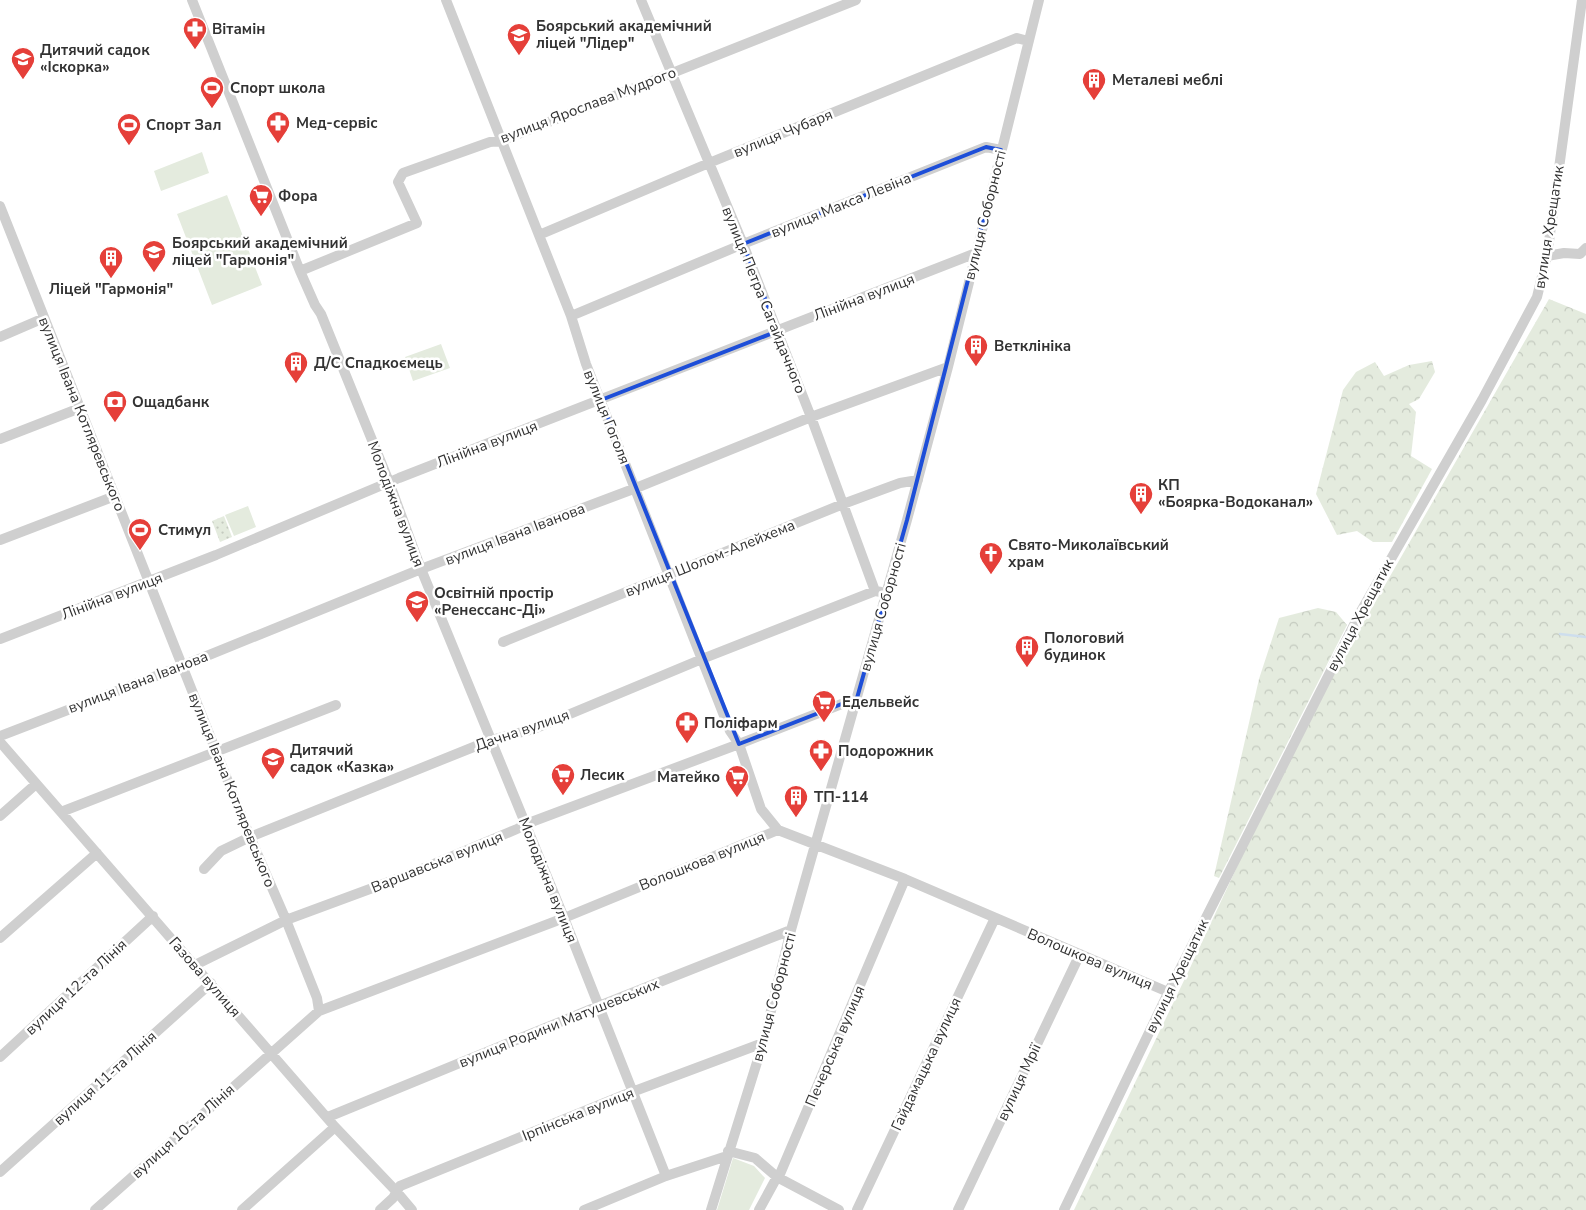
<svg xmlns="http://www.w3.org/2000/svg" width="1586" height="1210" viewBox="0 0 1586 1210" font-family="'Nunito Sans',sans-serif">
<style>
.grass{fill:#e4ebde}
.forest{fill:url(#forest-crowns)}
.park{fill:url(#park-dots)}
.lines{fill:none;stroke-linecap:round;stroke-linejoin:round}
.stream{stroke:#cedeed;stroke-width:2.5}
.street{stroke:#cfcfcf;stroke-width:10}
.marked{fill:none;stroke:#1d4ed8;stroke-width:4;stroke-linejoin:round}
.labels{text-anchor:middle;dominant-baseline:central;stroke-width:5;stroke-linejoin:round;paint-order:stroke}
.poi-label{font-size:15px;font-weight:bold;fill:#323232;stroke:#fff;text-anchor:start}
.street-label{font-size:15px;fill:#323232;stroke:#fff}
</style>
<defs>
<pattern id="forest-crowns" width="20" height="18" patternUnits="userSpaceOnUse" patternTransform="scale(1.25)"><rect width="20" height="18" fill="#e4ebde"/><path d="M2 6a3 3 0 1 1 6 0M12 15a3 3 0 1 1 6 0" fill="none" stroke="#c4cabf"/></pattern>
<pattern id="park-dots" width="8" height="8" patternUnits="userSpaceOnUse" patternTransform="scale(1.25)"><rect width="8" height="8" fill="#e4ebde"/><path d="M2 2h.1M6 6h.1" fill="none" stroke="#c4cabf" stroke-width="1.8" stroke-linecap="round"/></pattern>
</defs>
<rect width="100%" height="100%" fill="#fff"/>
<path class="grass" d="M202 152 209 173 161 191 154 171Z
M227 195 262 285 212 305 177 214Z
M441 344 450 368 413 381 405 357Z
M248 506 256 527 234 536 225 515Z
M733 1158 754 1166 765 1178 749 1210H717Z"/>
<path class="forest" d="M1549 299 1586 314V1210H1074L1189 970 1295 742Z
M1432 361 1435 372 1419 399 1409 404 1416 412 1411 456 1432 469 1392 542H1373L1357 531 1337 535 1316 494 1343 390 1356 372 1375 362 1384 376 1409 365Z
M1318 608 1336 612 1347 625 1219 878 1214 876 1259 679 1279 618Z"/>
<path class="park" d="M224 516 232 537 220 542 212 521Z"/>
<g class="lines">
<path class="stream" d="M1560 634 1586 637"/>
<path class="street" d="M192 0 300 271 315 305 321 314 389 482 421 569 564 918 666 1176
M446 0 571 316 586 364 730 731 739 744 761 809 778 830
M641 0 743 244 811 417 875 591 881 592
M0 206 250 837 286 920 317 998 319 1011
M539 235 709 163 1017 38 1028 41
M1547 256 1564 253 1580 254 1586 248
M300 271 417 223 398 182 403 173 490 142 501 141 856 0
M571 316 743 244 986 147 1001 150
M0 337 44 318
M0 439 80 408
M0 540 115 496
M0 639 216 555 399 478 976 253
M503 642 843 504 900 483 918 480
M0 736 182 666 421 569 636 488 811 417 948 367
M0 742 335 1127 396 1191 412 1210
M61 812 336 705
M0 816 36 784
M204 869 221 851 250 837 491 740 534 729 702 659 875 591
M0 938 97 853
M195 965 286 920 405 876 517 829 526 824 739 744 857 698
M0 1057 153 916
M328 1117 599 1006 791 930
M728 1151 755 1158 777 1177 839 1210
M0 1172 211 983
M95 1210 319 1011 564 918 778 830 905 879 1168 992
M242 1210 335 1127
M380 1210 393 1198 400 1186 624 1095 763 1043
M584 1210 666 1176 727 1156
M711 1210 763 1043 791 930 907 520 948 367 1039 0
M759 1210 777 1177 780 1174 905 879
M857 1210 995 918
M958 1210 1080 954
M1064 1210 1170 989 1360 613 1482 400 1537 297 1547 256 1582 0"/>
</g>
<path class="marked" d="M986 147 1001 150 907 520 857 698 739 744 601 400 778 331 743 244Z"/>
<defs>
<g id="pharmacy-pin" transform="scale(1.25)"><path d="M0 17L-7.5 6A9.5 9.5 0 1 1 7.5 6Z" fill="#e53f39" stroke="#fff"/><path d="M-2-6h4v4h4v4h-4v4h-4v-4h-4v-4h4Z" fill="#fff"/></g>
<g id="school-pin" transform="scale(1.25)"><path d="M0 17L-7.5 6A9.5 9.5 0 1 1 7.5 6Z" fill="#e53f39" stroke="#fff"/><path d="M0-5L7-2L0 1L-7-2ZM-4 1L0 2.5L4 1V4Q0 6-4 4Z" fill="#fff"/></g>
<g id="building-pin" transform="scale(1.25)"><path d="M0 17L-7.5 6A9.5 9.5 0 1 1 7.5 6Z" fill="#e53f39" stroke="#fff"/><path d="M-4-6H4V6H1V3H-1V6H-4ZM-2.5-4.3h1.7v1.8h-1.7ZM.8-4.3h1.7v1.8H.8ZM-2.5-1h1.7V.8h-1.7ZM.8-1h1.7V.8H.8Z" fill="#fff"/></g>
<g id="stadium-pin" transform="scale(1.25)"><path d="M0 17L-7.5 6A9.5 9.5 0 1 1 7.5 6Z" fill="#e53f39" stroke="#fff"/><path d="M0-5a6.5 5 0 1 0 0 10a6.5 5 0 1 0 0-10ZM-3.5-1.8h7v3.6h-7Z" fill="#fff"/></g>
<g id="supermarket-pin" transform="scale(1.25)"><path d="M0 17L-7.5 6A9.5 9.5 0 1 1 7.5 6Z" fill="#e53f39" stroke="#fff"/><path d="M-6-5.5h2.5l.6 2H6L4.5 2H-2.5L-4.4-4H-6ZM-1.5 3.2a1.3 1.3 0 1 0 .1 0ZM3 3.2a1.3 1.3 0 1 0 .1 0Z" fill="#fff"/></g>
<g id="bank-pin" transform="scale(1.25)"><path d="M0 17L-7.5 6A9.5 9.5 0 1 1 7.5 6Z" fill="#e53f39" stroke="#fff"/><path d="M-6-4H6V4H-6ZM0-2.3a2.3 2.3 0 1 0 0 4.6a2.3 2.3 0 1 0 0-4.6Z" fill="#fff"/></g>
<g id="church-pin" transform="scale(1.25)"><path d="M0 17L-7.5 6A9.5 9.5 0 1 1 7.5 6Z" fill="#e53f39" stroke="#fff"/><path d="M-1.2-6h2.4v3.5h3.3v2.4h-3.3V6h-2.4V-.1h-3.3v-2.4h3.3Z" fill="#fff"/></g>
<g id="university-pin" transform="scale(1.25)"><path d="M0 17L-7.5 6A9.5 9.5 0 1 1 7.5 6Z" fill="#e53f39" stroke="#fff"/><path d="M0-5L7-2L0 1L-7-2ZM-4 1L0 2.5L4 1V4Q0 6-4 4Z" fill="#fff"/></g>
</defs>
<g fill-rule="evenodd">
<use href="#pharmacy-pin" x="195" y="29"/>
<use href="#school-pin" x="519" y="35"/>
<use href="#school-pin" x="23" y="59"/>
<use href="#building-pin" x="1094" y="80"/>
<use href="#stadium-pin" x="212" y="88"/>
<use href="#pharmacy-pin" x="278" y="123"/>
<use href="#stadium-pin" x="129" y="125"/>
<use href="#supermarket-pin" x="261" y="196"/>
<use href="#school-pin" x="154" y="252"/>
<use href="#building-pin" x="111" y="258"/>
<use href="#building-pin" x="976" y="346"/>
<use href="#building-pin" x="296" y="363"/>
<use href="#bank-pin" x="115" y="402"/>
<use href="#building-pin" x="1141" y="494"/>
<use href="#stadium-pin" x="140" y="530"/>
<use href="#church-pin" x="991" y="554"/>
<use href="#university-pin" x="417" y="602"/>
<use href="#building-pin" x="1027" y="647"/>
<use href="#supermarket-pin" x="824" y="702"/>
<use href="#pharmacy-pin" x="687" y="723"/>
<use href="#pharmacy-pin" x="821" y="751"/>
<use href="#school-pin" x="273" y="759"/>
<use href="#supermarket-pin" x="563" y="775"/>
<use href="#supermarket-pin" x="737" y="777"/>
<use href="#building-pin" x="796" y="797"/>
</g>
<g class="labels">
<g class="poi-label">
<text x="536" y="26">Боярський академічний<tspan x="536" dy="17">ліцей "Лідер"</tspan></text>
<text x="212" y="29">Вітамін</text>
<text x="40" y="50">Дитячий садок<tspan x="40" dy="17">«Іскорка»</tspan></text>
<text x="1112" y="80">Металеві меблі</text>
<text x="230" y="88">Спорт школа</text>
<text x="296" y="123">Мед-сервіс</text>
<text x="146" y="125">Спорт Зал</text>
<text x="278" y="196">Фора</text>
<text x="172" y="243">Боярський академічний<tspan x="172" dy="17">ліцей "Гармонія"</tspan></text>
<text x="111" y="289" text-anchor="middle">Ліцей "Гармонія"</text>
<text x="994" y="346">Ветклініка</text>
<text x="314" y="363">Д/С Спадкоємець</text>
<text x="132" y="402">Ощадбанк</text>
<text x="1158" y="485">КП<tspan x="1158" dy="17">«Боярка-Водоканал»</tspan></text>
<text x="158" y="530">Стимул</text>
<text x="1008" y="545">Свято-Миколаївський<tspan x="1008" dy="17">храм</tspan></text>
<text x="434" y="593">Освітній простір<tspan x="434" dy="17">«Ренессанс-Ді»</tspan></text>
<text x="1044" y="638">Пологовий<tspan x="1044" dy="17">будинок</tspan></text>
<text x="842" y="702">Едельвейс</text>
<text x="704" y="723">Поліфарм</text>
<text x="290" y="750">Дитячий<tspan x="290" dy="17">садок «Казка»</tspan></text>
<text x="838" y="751">Подорожник</text>
<text x="580" y="775">Лесик</text>
<text x="720" y="777" text-anchor="end">Матейко</text>
<text x="814" y="797">ТП-114</text>
</g>
<g class="street-label">
<text transform="translate(588 105) rotate(-21)">вулиця Ярослава Мудрого</text>
<text transform="translate(783 133) rotate(-22)">вулиця Чубаря</text>
<text transform="translate(841 205) rotate(-22)">вулиця Макса Левіна</text>
<text transform="translate(985 215) rotate(-76)">вулиця Соборності</text>
<text transform="translate(1549 227) rotate(-81)">вулиця Хрещатик</text>
<text transform="translate(864 297) rotate(-21)">Лінійна вулиця</text>
<text transform="translate(764 300) rotate(68)">вулиця Петра Сагайдачного</text>
<text transform="translate(82 414) rotate(68)">вулиця Івана Котляревського</text>
<text transform="translate(607 417) rotate(68)">вулиця Гоголя</text>
<text transform="translate(487 444) rotate(-21)">Лінійна вулиця</text>
<text transform="translate(396 504) rotate(69)">Молодіжна вулиця</text>
<text transform="translate(515 534) rotate(-21)">вулиця Івана Іванова</text>
<text transform="translate(710 558) rotate(-22)">вулиця Шолом-Алейхема</text>
<text transform="translate(112 596) rotate(-21)">Лінійна вулиця</text>
<text transform="translate(883 607) rotate(-74)">вулиця Соборності</text>
<text transform="translate(1360 615) rotate(-62)">вулиця Хрещатик</text>
<text transform="translate(138 682) rotate(-21)">вулиця Івана Іванова</text>
<text transform="translate(522 730) rotate(-19)">Дачна вулиця</text>
<text transform="translate(232 790) rotate(68)">вулиця Івана Котляревського</text>
<text transform="translate(702 861) rotate(-22)">Волошкова вулиця</text>
<text transform="translate(437 862) rotate(-22)">Варшавська вулиця</text>
<text transform="translate(548 880) rotate(68)">Молодіжна вулиця</text>
<text transform="translate(1090 959) rotate(23)">Волошкова вулиця</text>
<text transform="translate(1177 976) rotate(-64)">вулиця Хрещатик</text>
<text transform="translate(205 977) rotate(49)">Газова вулиця</text>
<text transform="translate(76 987) rotate(-43)">вулиця 12-та Лінія</text>
<text transform="translate(774 997) rotate(-75)">вулиця Соборності</text>
<text transform="translate(559 1023) rotate(-22)">вулиця Родини Матушевських</text>
<text transform="translate(835 1046) rotate(-67)">Печерська вулиця</text>
<text transform="translate(926 1064) rotate(-65)">Гайдамацька вулиця</text>
<text transform="translate(105 1078) rotate(-42)">вулиця 11-та Лінія</text>
<text transform="translate(1019 1082) rotate(-65)">вулиця Мрії</text>
<text transform="translate(578 1114) rotate(-22)">Ірпінська вулиця</text>
<text transform="translate(183 1131) rotate(-42)">вулиця 10-та Лінія</text>
</g>
</g>
</svg>
